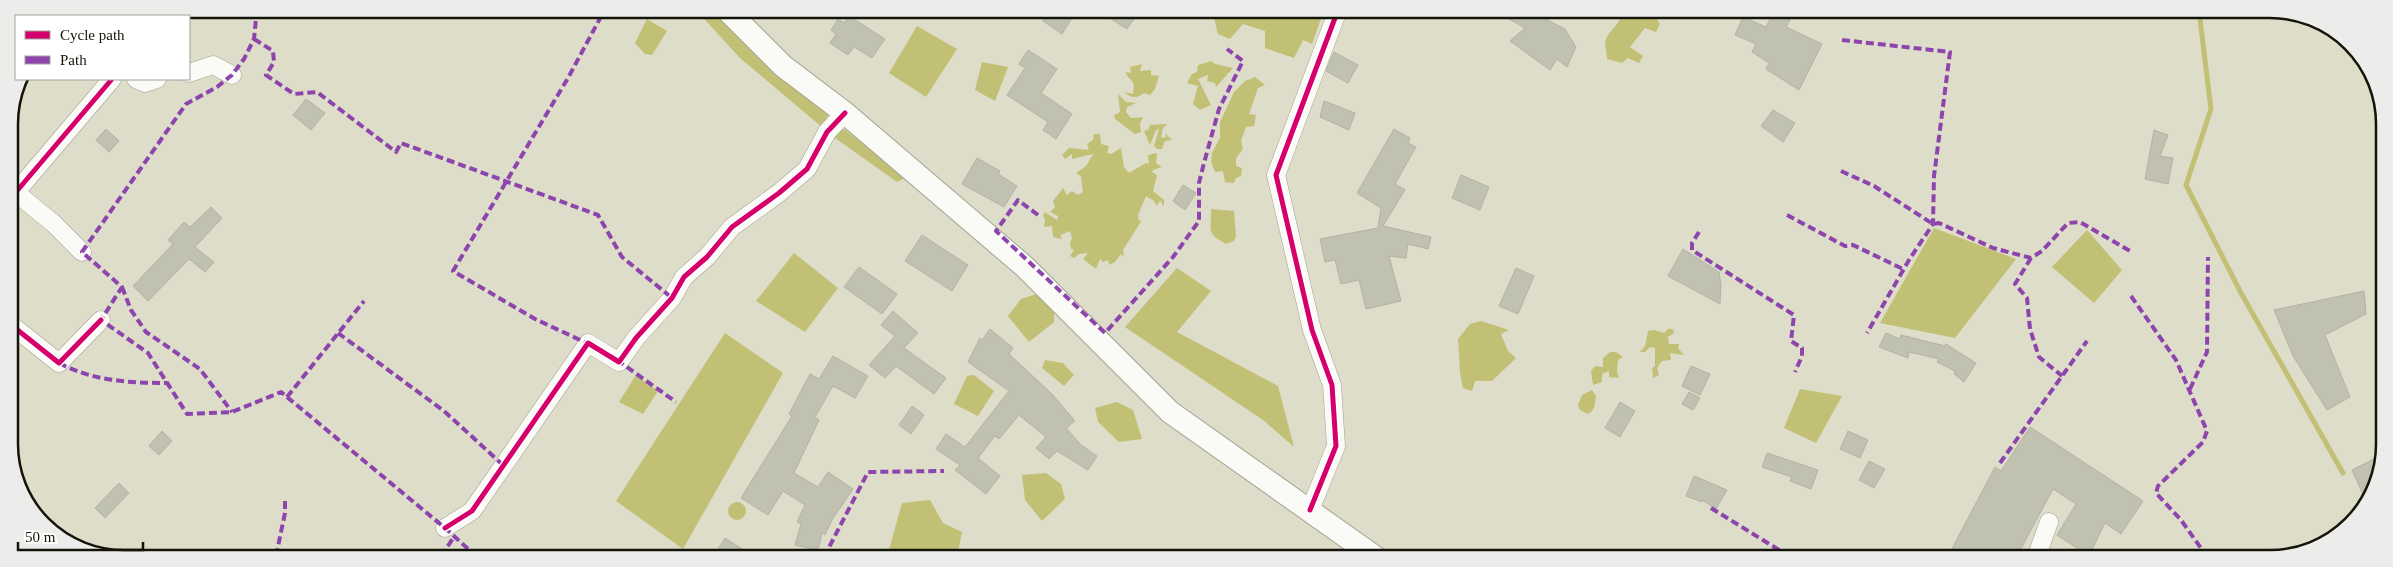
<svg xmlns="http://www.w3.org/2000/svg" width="2393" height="567" viewBox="0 0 2393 567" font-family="'Times New Roman',serif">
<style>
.water{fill:#c2c075}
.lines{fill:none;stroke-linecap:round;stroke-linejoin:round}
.stream{stroke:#c2c075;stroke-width:5}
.building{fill:#c1c1b1;stroke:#b3b3a3}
.minor-casing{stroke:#a2a293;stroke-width:19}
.major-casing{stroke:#a2a293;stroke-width:24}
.minor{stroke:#fafaf7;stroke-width:18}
.major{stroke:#fafaf7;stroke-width:22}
.quiet{stroke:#8e44ad;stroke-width:4;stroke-dasharray:8 4;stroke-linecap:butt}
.cycleway-casing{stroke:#fff;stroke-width:8}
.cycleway{stroke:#d6006c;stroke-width:5}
.rim{fill:none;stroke:#151408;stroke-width:2.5}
</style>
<rect width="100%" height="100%" fill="#ddddc9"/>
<path class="water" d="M695 9H714L828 115 823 128 740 58Z
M1216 10H1324L1312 44 1303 40 1294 58 1265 48V31L1243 24 1230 39 1218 34 1213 14Z
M1619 10H1651L1660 24 1656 32 1645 28 1630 47 1643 56 1639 63 1628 58 1622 63 1607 59C1607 52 1604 44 1606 39 1610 29 1619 26 1621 15Z
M647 19 667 31 652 55 645 54 635 43Z
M917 26 957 49 926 97 889 73Z
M1211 61 1215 64 1233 68 1216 87 1215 83 1207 81 1208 75 1198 79 1211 105 1200 110 1193 104 1198 86 1187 83 1192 74 1197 72 1198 65Z
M982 62 1008 67 995 101 975 90Z
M1142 64 1140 71 1151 70V75L1159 76 1155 89 1150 95 1144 93C1134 100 1132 97 1123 92L1133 94C1136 79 1130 82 1125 72L1131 73 1130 67Z
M1255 77 1265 85 1258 88 1249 114 1256 115 1254 126 1246 127 1241 141 1243 149 1236 158V166L1242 168 1241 176 1236 178 1234 183 1225 182 1223 171 1215 172 1211 162 1212 153 1220 138V122L1234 92 1245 81Z
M1118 94 1126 102 1136 103 1127 107 1126 112 1131 118 1143 117 1140 124 1141 132 1135 134 1115 119 1114 115 1120 112Z
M836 123 907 177 897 182 828 133Z
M1167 124 1163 128 1161 138 1166 137 1165 133 1172 140 1165 141 1162 149H1157L1154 146 1159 129 1156 130 1150 145 1144 131 1148 130 1150 125Z
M1094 134H1100L1101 144 1109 146 1107 153 1111 154 1121 148 1124 167 1129 173 1146 163 1149 164 1148 155 1157 153 1156 163 1162 167 1153 170 1152 172 1157 175 1153 191 1164 200V207L1160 200 1157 206 1154 201 1146 196 1138 215 1139 221 1142 220 1123 250 1124 257 1121 254 1115 262 1109 265 1108 260 1103 262 1100 259 1096 269 1083 259 1088 253 1079 254 1074 258 1070 256 1074 250 1071 249 1070 243 1072 238 1070 231 1060 235 1062 239 1053 237 1052 226 1044 227 1045 221 1043 215 1045 212 1057 220 1058 216 1050 212 1055 207 1053 201 1063 188 1067 195 1072 191 1078 195 1083 192 1081 176 1076 173 1086 166 1093 154 1072 159V154L1065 159 1062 155 1069 148 1089 150 1087 144 1093 140Z
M1211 209 1234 211 1236 236 1234 241 1226 244C1205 233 1212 230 1211 209Z
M1934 228 2016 259 1955 338 1880 323Z
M2087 230 2122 270 2094 303 2052 267Z
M794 253 838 288 805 332 756 301Z
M1177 268 1211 291 1177 332 1278 386 1294 447 1263 420 1125 327Z
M1039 293 1054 306V322L1029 342 1008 316 1021 299Z
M1481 321 1509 330 1501 334 1508 351 1516 358 1492 381H1475L1472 391 1463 388 1460 373 1458 339 1470 324Z
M1668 329H1673L1674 333 1668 337 1669 344H1679L1678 348 1684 355 1670 353 1671 360 1662 361 1657 368 1659 375 1653 378 1652 368 1655 366V348L1650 347 1645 352H1640L1645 346 1648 331 1654 330 1664 333Z
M725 333 783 373 683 549 616 501Z
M1610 352H1616L1623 357 1618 360 1617 371 1619 378 1609 377V371L1602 374V382L1593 385 1591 371 1595 366 1603 367V358Z
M1045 360 1063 363 1074 375 1064 386 1042 368Z
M636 375 658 391 643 414 619 402Z
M974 375 994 391 978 416 954 404 967 376Z
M1800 389 1842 396 1816 443 1784 428Z
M1592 390 1596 396C1595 403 1595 411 1588 414L1580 410 1578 405 1582 395Z
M1117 402 1133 410 1142 439 1119 442 1098 422 1095 408Z
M1046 473 1061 484 1065 499 1042 521 1025 500 1022 475Z
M930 500 943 523 962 532 957 557H887L902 503Z
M728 511a9 9 0 1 1 18 0a9 9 0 1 1-18 0Z"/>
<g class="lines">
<path class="stream" d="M2199 11 2211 109 2186 185 2241 293 2343 473"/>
</g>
<path class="building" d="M1050 10H1077L1062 34 1043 21Z
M1097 10H1140L1127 29Z
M1493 10H1528L1565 29 1576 47 1567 67 1557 59 1550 70 1510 41 1525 28Z
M1773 13 1790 20 1786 27 1822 44 1799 90 1766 69 1769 63 1752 52 1756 44 1735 35 1743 17 1766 27Z
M849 16 885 39 872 58 854 47 848 55 830 43 836 34 831 30 838 19 844 23Z
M1028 50 1057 69 1041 93 1072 114 1056 139 1043 130 1048 122 1007 95 1025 68 1019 64Z
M1334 52 1358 65 1348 83 1326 71Z
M306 99 325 113 311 130 293 115Z
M1324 101 1355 113 1349 130 1320 117Z
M1773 110 1795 123 1783 142 1761 126Z
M106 129 119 141 109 152 96 140Z
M1394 129 1410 138 1408 143 1416 147 1395 184 1405 190 1383 226 1431 237 1428 249 1408 244 1406 258 1389 256 1401 301 1366 309 1359 280 1341 284 1335 260 1325 262 1320 239 1378 228 1381 208 1357 193Z
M2154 130 2168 135 2160 156 2173 158 2168 184 2145 179Z
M977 158 1000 171 998 174 1017 186 1004 207 962 184Z
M1461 175 1489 187 1480 210 1452 198Z
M1183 185 1196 193 1185 210 1173 201Z
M211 207 222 218 195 247 214 262 205 272 189 259 148 301 133 286 173 244 168 240 184 222 190 227Z
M922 235 968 265 952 291 905 261Z
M1683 249 1719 272 1721 285 1720 304 1668 276Z
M859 267 897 294 882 314 844 287Z
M1516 268 1534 276 1518 314 1499 306Z
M2364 291 2366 314 2325 335 2350 397 2327 410 2293 356 2274 310Z
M893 311 918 333 904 348 946 378 934 394 896 366 885 378 869 365 895 336 881 325Z
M990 329 1013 348 1009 354 1052 394 1075 421 1066 428 1081 445 1097 456 1088 470 1057 451 1049 459 1036 448 1046 437 1019 415 999 439 995 436 978 458 1000 476 986 494 955 470 960 465 936 449 946 434 965 447 1009 391 968 362 980 338 982 340Z
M1886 333 1900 339 1901 335 1945 346 1946 344 1976 363 1964 382 1954 374 1955 371 1937 362 1939 359 1909 352 1908 358 1879 347Z
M833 356 868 376 855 398 833 386 815 417 819 420 794 473 818 487 828 472 853 489 832 520 825 535 822 533 818 550 795 545 801 524 797 522 805 505 783 491 768 515 741 498 792 416 789 414 810 374 819 379Z
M1691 366 1710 374 1700 395 1682 386Z
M1689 392 1700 398 1693 410 1682 404Z
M1620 402 1635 411 1620 437 1605 428Z
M912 406 924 415 911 434 899 425Z
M2030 427 2143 501 2121 534 2105 523 2089 556 2057 535 2076 504 2053 489 2016 558H1947L1995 467 2001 471Z
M162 431 172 441 159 455 149 446Z
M1848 431 1868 440 1860 458 1840 449Z
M1767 453 1818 470 1811 489 1790 481 1792 477 1762 467Z
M2382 455V466L2364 497 2352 470Z
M1869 461 1885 469 1874 488 1859 480Z
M1694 476 1727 490 1716 509 1702 500V502L1686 496Z
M119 483 129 493 105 518 95 508Z
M725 538 755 557H713Z"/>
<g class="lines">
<g class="minor-casing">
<path id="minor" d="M105 13 114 16
M189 73 213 65 232 75
M136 79 145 83 157 79
M9 187 54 224 82 252
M16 192 112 79
M10 324 59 363 101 320
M1310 510 1336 446 1332 385 1312 330 1276 175 1338 10
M445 528 472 511 588 343 619 362 636 338 672 298 684 277 707 257 732 227 779 193 807 169 827 132 845 113
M2036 558 2049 522"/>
</g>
<g class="major-casing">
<path id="major" d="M726 9 783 66 845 113 1025 267 1170 412 1375 557"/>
</g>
<use href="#minor" class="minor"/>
<use href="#major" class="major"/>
<path class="quiet" d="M257 9 254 39 244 59 232 75 217 87 186 104 82 252 122 287 101 320 148 353 187 414 232 412 281 392 445 528 476 556
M254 39 273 51 274 62 266 75 294 94 317 92 396 152 401 143 598 215 622 257 672 298
M1842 40 1950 52 1934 176 1933 224 1909 260 1867 333
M1841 171 1874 186 1933 224 1939 223 1993 248 2031 258 2042 251 2068 223 2080 222 2130 251
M1038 215 1018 200 996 231 1105 333 1173 257 1199 221V183L1204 163 1219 109 1243 61 1227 49
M1787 215 1845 246 1853 245 1903 269
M1699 232 1692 243V250L1794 315 1791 341 1802 348V356L1795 372
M2031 258 2015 284 2027 298 2030 329 2039 357 2062 376
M122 287 131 310 146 332 200 369 232 412
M2131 296 2176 360 2207 431 2203 442 2158 486 2156 493 2181 520 2208 558
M338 333 444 411 504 466
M591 345 535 319 453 271 568 78 605 9
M617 360 676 402
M59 363C93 381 130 383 167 383
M2190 389 2207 352 2208 257
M287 397 364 301
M2000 463 2087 341
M1711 508 1792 558
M276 556 285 513V500
M441 556 454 537
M824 557 868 472 944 471
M1370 557 1371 555"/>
<g class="cycleway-casing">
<path id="cycleway" d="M16 192 112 79
M10 324 59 363 101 320
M1310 510 1336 446 1332 385 1312 330 1276 175 1338 10
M445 528 472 511 588 343 619 362 636 338 672 298 684 277 707 257 732 227 779 193 807 169 827 132 845 113"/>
</g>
<use href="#cycleway" class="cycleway"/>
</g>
<path d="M0 0H2393V567H0ZM124 18H2270A106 106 0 0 1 2376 124V444A106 106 0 0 1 2270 550H124A106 106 0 0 1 18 444V124A106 106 0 0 1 124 18Z" fill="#ececeb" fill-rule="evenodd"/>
<path class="rim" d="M124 18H2270A106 106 0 0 1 2376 124V444A106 106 0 0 1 2270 550H124A106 106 0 0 1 18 444V124A106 106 0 0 1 124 18Z"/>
<rect x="15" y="15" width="175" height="65" fill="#ffffff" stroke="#a1a19c"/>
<rect x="25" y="31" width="25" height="8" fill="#d6006c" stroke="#a1a19c"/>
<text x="60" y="40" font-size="15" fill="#151408">Cycle path</text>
<rect x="25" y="56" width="25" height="8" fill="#8e44ad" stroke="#a1a19c"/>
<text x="60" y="65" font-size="15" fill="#151408">Path</text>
<path d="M18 542v8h125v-8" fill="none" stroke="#151408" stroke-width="2.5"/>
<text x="25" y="542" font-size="15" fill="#151408" stroke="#ffffff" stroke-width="4" paint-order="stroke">50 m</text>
</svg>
